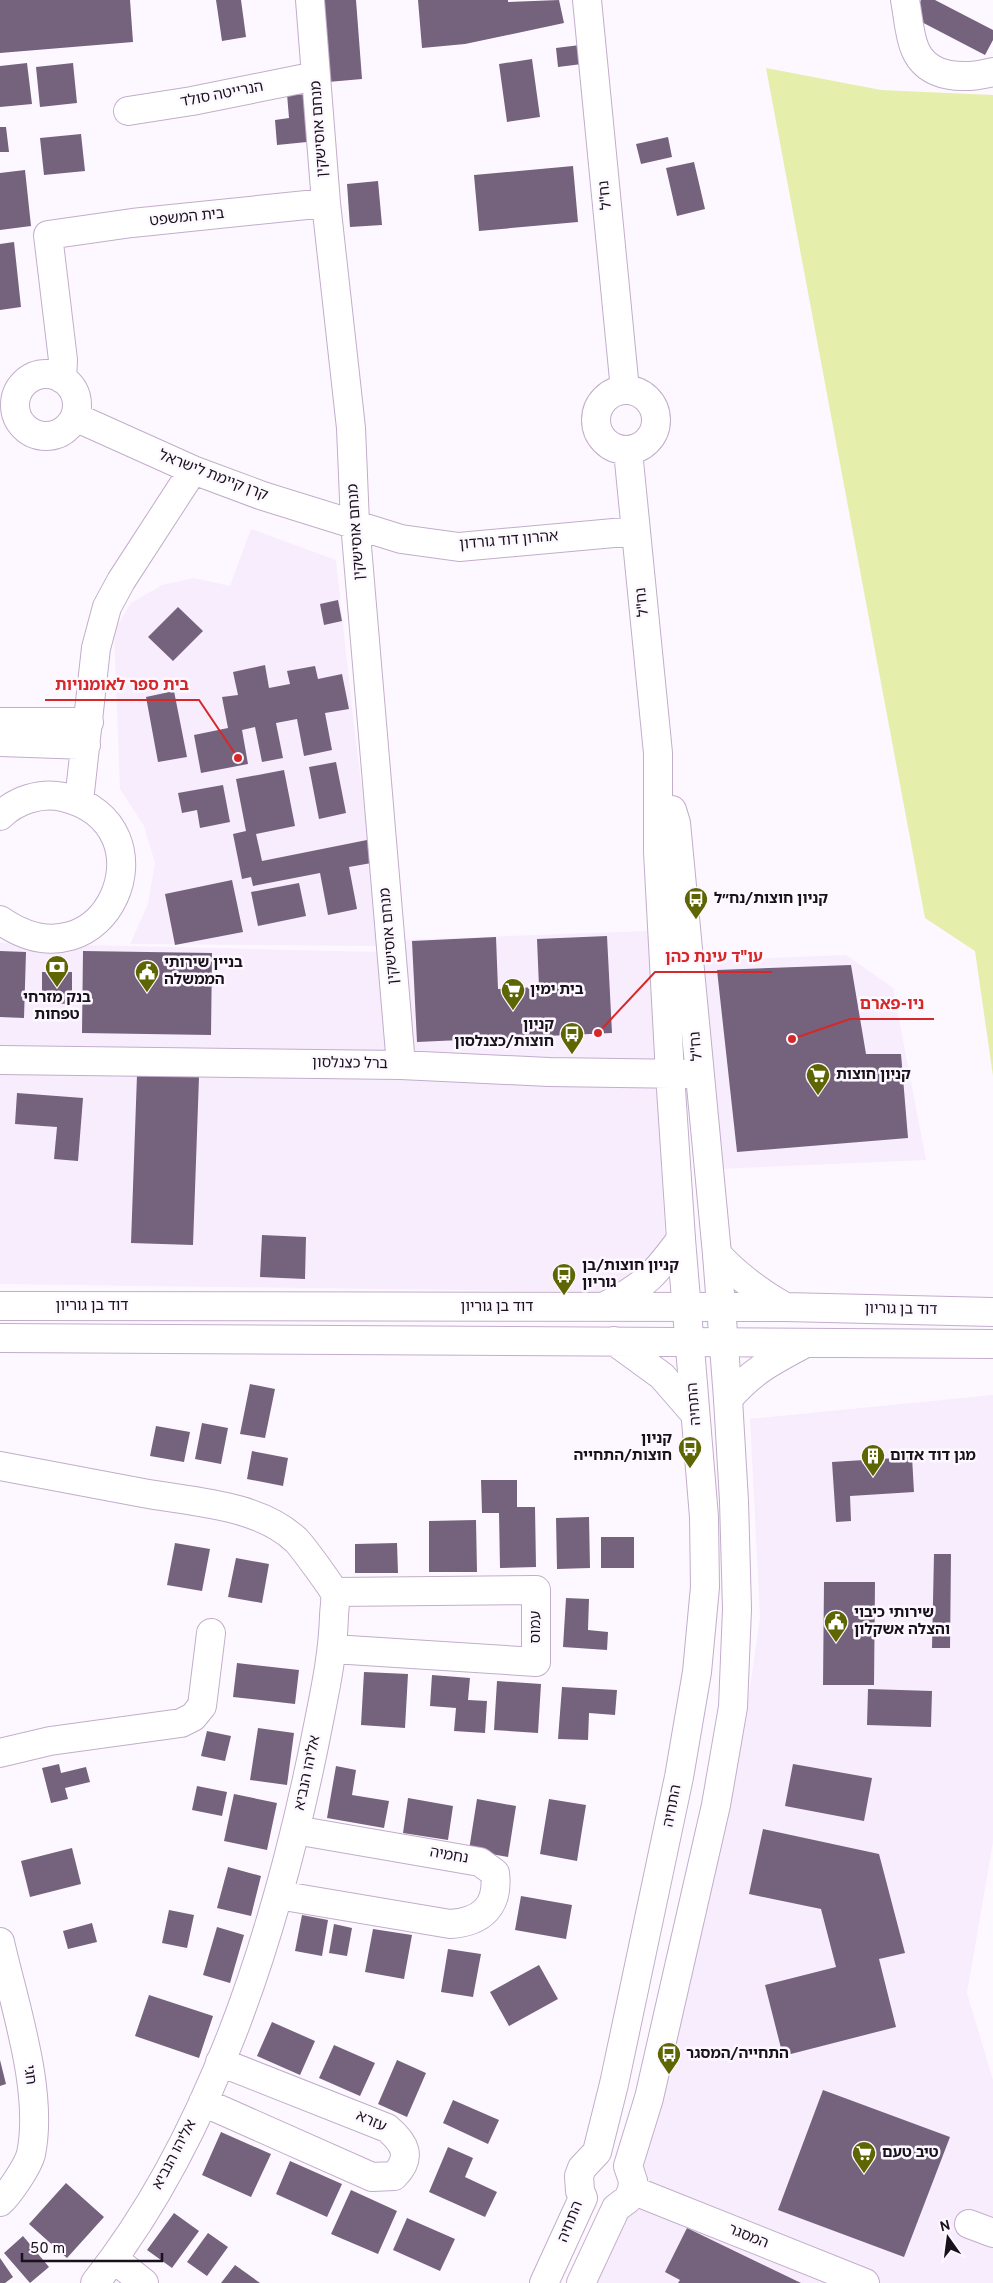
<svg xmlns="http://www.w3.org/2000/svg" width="993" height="2283" viewBox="0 0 993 2283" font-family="Overpass,'Noto Sans Hebrew',sans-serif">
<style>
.built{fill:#f8edfd}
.green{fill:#e6eeab}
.building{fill:#75627d}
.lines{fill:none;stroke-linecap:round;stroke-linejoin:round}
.minor-casing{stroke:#c2adcb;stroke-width:30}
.major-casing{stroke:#c2adcb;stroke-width:30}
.minor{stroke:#fff;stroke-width:28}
.major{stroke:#fff;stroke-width:28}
.labels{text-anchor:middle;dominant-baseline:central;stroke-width:5;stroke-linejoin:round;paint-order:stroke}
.street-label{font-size:15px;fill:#19121c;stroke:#fdf8ff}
.poi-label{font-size:15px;font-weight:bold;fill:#19121c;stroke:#fdf8ff;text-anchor:start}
.leader{fill:none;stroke:#d62828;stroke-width:2}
.callout-dot{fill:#d62828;stroke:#fdf8ff;stroke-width:2}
.callout-label{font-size:16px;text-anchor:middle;font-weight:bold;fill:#d62828;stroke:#fdf8ff;stroke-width:5;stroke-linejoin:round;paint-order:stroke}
</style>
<rect width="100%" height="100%" fill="#fdf8ff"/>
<path class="built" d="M251 529 336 560 354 726 382 946 130 944 148 904 155 863 144 826 120 789 114 631 131 603 162 585 194 578 230 586Z
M649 931 665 1235 647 1268 603 1292 0 1284V943L379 952 400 940Z
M846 955 893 988 926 1160 718 1169 696 961Z
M993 1395V1842L967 1993 993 2080V2283H593L633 2192 745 1722 760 1617 750 1419Z"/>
<path class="green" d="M766 68 881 90 993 95V1076L975 951 925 918Z"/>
<path class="building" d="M0 0H130L133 42 0 53Z
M216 0H241L246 37 222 41Z
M320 0H356L362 79 328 82Z
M418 0H508V2L559 0 564 23 465 44 422 48Z
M921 0H935L993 30V40L985 55 912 17Z
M588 44 590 63 558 67 556 48Z
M532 59 540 117 507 122 499 64Z
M27 63 32 104 0 107V66Z
M73 63 77 103 40 107 36 67Z
M313 92 317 141 277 145 275 120 289 118 287 94Z
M0 127H6L9 152H0Z
M81 134 85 171 44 175 40 138Z
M668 137 672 157 641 164 636 144Z
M694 162 705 209 677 216 666 168Z
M573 166 578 222 479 231 474 175Z
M25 170 31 226 0 230V173Z
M378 181 382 225 350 227 347 184Z
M14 242 21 307 0 310V244Z
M338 600 342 621 324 625 320 604Z
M178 607 203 631 173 661 148 637Z
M265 665 269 688 290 684 287 671 315 666 318 679 342 674 349 709 325 713 332 750 304 756 297 719 276 723 283 758 262 762 255 727 242 730 248 764 201 773 194 735 228 728 222 697 238 695 233 672Z
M174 691 187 757 158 762 146 697Z
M336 762 346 813 319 819 309 767Z
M284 770 295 826 256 834 262 861 372 839 377 862 349 867 357 909 328 915 320 873 253 886 251 877 242 879 233 834 246 831 236 779Z
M223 785 230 822 200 828 197 810 182 813 178 793Z
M232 880 243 932 175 945 165 894Z
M299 883 306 916 258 926 251 892Z
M607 936 612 1033 417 1042 412 941 496 937 498 989 539 987 537 939Z
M0 951 26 952 24 1018 0 1017Z
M83 951 212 953 211 1035 82 1033Z
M851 965 866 1054H901L908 1138 737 1152 717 970Z
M42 972H72V1004L42 1003Z
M137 1075 199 1077 193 1245 131 1243Z
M17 1093 83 1098 78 1161 54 1159 57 1127 15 1124Z
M262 1235 306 1237 305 1279 260 1277Z
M250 1384 275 1389 265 1438 240 1434Z
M202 1423 228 1428 221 1464 195 1459Z
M156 1426 190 1432 184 1462 150 1456Z
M252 1451 288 1458 283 1486 247 1479Z
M912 1457 914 1492 850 1496 851 1521 836 1522 832 1462Z
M481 1480H517V1507H535L536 1567 500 1568 499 1513H482Z
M589 1517 590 1568 557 1569 556 1518Z
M476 1520 477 1572H429V1521Z
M601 1537H634V1568H601Z
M175 1543 210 1549 202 1591 167 1585Z
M397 1543 398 1573H355V1544Z
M934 1554H951L950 1648H932Z
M236 1558 269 1564 262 1603 228 1597Z
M824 1582H875L874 1685H823Z
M566 1598 589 1599 588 1630 608 1632 607 1650 563 1647Z
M237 1663 299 1670 295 1704 233 1697Z
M364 1672 408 1674 405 1728 361 1725Z
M432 1675 470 1678 468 1700 487 1701 485 1733 454 1731 456 1708 430 1706Z
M497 1681 541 1684 538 1733 494 1730Z
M562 1687 617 1690 615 1715 589 1713 588 1740 558 1739Z
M868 1689 932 1691 931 1727 867 1725Z
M258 1728 294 1733 287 1785 250 1780Z
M207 1731 231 1736 225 1761 201 1756Z
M59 1764 61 1773 86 1767 90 1782 65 1788 68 1799 51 1803 42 1768Z
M793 1764 872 1778 864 1821 785 1806Z
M336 1766 356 1770 352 1795 389 1801 384 1828 327 1818Z
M197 1786 227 1792 222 1816 192 1810Z
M234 1794 277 1803 267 1850 224 1841Z
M408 1798 453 1806 448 1840 403 1833Z
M477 1799 516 1806 508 1857 469 1850Z
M549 1799 586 1805 577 1861 540 1854Z
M763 1829 879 1854 905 1953 879 1959 896 2027 783 2056 765 1985 836 1967 821 1909 749 1894Z
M72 1848 81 1884 30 1897 21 1861Z
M228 1867 261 1876 251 1916 217 1908Z
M521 1896 572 1905 566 1939 515 1930Z
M169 1910 194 1915 187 1948 162 1943Z
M302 1915 328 1920 322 1956 295 1951Z
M92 1923 97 1942 68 1949 63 1931Z
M334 1924 352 1928 347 1956 329 1953Z
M217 1927 244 1935 230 1983 203 1975Z
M373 1929 412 1935 404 1979 365 1972Z
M448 1949 481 1954 473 1997 441 1992Z
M539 1965 558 1999 509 2026 490 1992Z
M149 1995 213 2016 199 2058 135 2036Z
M272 2022 315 2041 300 2075 257 2056Z
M334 2045 375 2063 360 2096 319 2078Z
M0 2060 6 2084 0 2086Z
M397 2060 426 2073 407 2117 378 2104Z
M823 2090 950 2137 904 2257 778 2210Z
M453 2100 499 2120 488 2144 443 2123Z
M221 2132 271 2154 251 2197 202 2175Z
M448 2147 473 2158 465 2177 497 2192 485 2217 429 2192Z
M290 2161 342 2184 327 2217 276 2194Z
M66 2183 104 2217 67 2258 29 2224Z
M351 2190 397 2211 378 2254 331 2234Z
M174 2213 199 2231 172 2268 147 2250Z
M407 2218 455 2239 440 2271 393 2250Z
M687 2228 801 2283H678L680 2280 665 2272Z
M208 2233 228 2247 207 2276 187 2262Z
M23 2236 49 2267 30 2283 4 2253Z
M0 2258 13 2277 5 2283H0Z
M235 2265 260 2283H221Z"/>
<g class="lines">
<g class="minor-casing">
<path id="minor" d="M310 0 326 203 351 428 355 523 401 1065
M587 0 625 390
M905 0C908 15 909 35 915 49 928 80 966 79 993 72
M128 111 192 101 316 76
M15 405a31 31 0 1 1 62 0a31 31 0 1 1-62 0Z
M62 379 63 360 48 235 132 223 326 203
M596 420a30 30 0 1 1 60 0a30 30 0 1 1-60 0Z
M75 417 193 470 263 496 401 539 459 547 636 531
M0 722H89
M0 742 86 745
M79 801 96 648 107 607 121 581 193 470
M0 816C16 800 41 792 63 797 177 825 106 994 0 920
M0 1060 401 1065 549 1072 688 1074
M0 1466C48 1475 95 1484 143 1493 192 1502 258 1504 296 1540 302 1546 333 1588 335 1594 336 1601 334 1610 334 1616 333 1652 326 1686 319 1721 282 1912 217 2129 95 2283
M333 1649 536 1662V1590L335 1592
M0 1753 50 1741 181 1723 193 1717 202 1706 211 1633
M278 1895 450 1924C482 1922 499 1906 495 1873L480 1862 295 1830
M0 1942C14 2004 44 2091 31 2154 28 2166 9 2194 0 2202
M203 2102 372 2177 394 2176C413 2157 405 2143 387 2128L220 2062
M632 2190 865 2283
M969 2224 993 2233
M114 2259 144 2283
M544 2283 583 2198 580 2191 579 2176 582 2168 597 2152 614 2084 679 1777 697 1672 705 1587 704 1517 681 1239 670 1074 658 852V753L628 451
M581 2283 616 2208 628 2199 632 2190 633 2181 628 2166 649 2098 716 1805 733 1707 737 1609 734 1501 728 1399 717 1254 676 823 672 810"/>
</g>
<g class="major-casing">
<path id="major" d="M717 1254C737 1276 759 1292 785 1307
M607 1305C646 1285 655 1274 681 1239
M0 1306 785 1307 993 1312
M0 1338 993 1344
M614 1341 662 1376 695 1414
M728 1399C752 1371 772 1361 804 1344"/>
</g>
<use href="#minor" class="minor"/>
<use href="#major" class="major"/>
</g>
<defs>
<g id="bus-pin" transform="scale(1.25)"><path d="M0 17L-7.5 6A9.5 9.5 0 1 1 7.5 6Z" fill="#5e6503" stroke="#fdf8ff"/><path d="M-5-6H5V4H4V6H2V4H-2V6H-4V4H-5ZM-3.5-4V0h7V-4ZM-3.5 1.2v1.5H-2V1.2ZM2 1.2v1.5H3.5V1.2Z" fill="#fff"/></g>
<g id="bank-pin" transform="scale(1.25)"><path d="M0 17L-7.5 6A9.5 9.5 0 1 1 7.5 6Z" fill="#5e6503" stroke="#fdf8ff"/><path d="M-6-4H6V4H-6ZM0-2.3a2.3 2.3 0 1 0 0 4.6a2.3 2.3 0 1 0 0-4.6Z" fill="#fff"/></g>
<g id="civic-pin" transform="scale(1.25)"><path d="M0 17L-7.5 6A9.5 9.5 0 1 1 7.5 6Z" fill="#5e6503" stroke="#fdf8ff"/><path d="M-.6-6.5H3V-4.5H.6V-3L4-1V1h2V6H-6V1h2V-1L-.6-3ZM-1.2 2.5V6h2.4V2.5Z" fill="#fff"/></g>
<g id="supermarket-pin" transform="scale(1.25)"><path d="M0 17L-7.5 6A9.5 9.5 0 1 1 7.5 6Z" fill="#5e6503" stroke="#fdf8ff"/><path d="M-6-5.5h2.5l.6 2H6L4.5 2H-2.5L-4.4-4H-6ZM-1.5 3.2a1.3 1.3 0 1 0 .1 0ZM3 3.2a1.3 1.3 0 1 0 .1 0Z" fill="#fff"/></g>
<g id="building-pin" transform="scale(1.25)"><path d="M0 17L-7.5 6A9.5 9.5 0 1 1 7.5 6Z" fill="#5e6503" stroke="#fdf8ff"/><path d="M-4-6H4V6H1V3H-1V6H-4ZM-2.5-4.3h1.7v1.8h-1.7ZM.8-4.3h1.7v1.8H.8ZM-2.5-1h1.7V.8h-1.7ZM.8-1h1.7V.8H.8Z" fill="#fff"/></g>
</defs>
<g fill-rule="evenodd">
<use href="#bus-pin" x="696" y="899"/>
<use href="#bank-pin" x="57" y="967"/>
<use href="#civic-pin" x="147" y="972"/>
<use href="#supermarket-pin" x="513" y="990"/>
<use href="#bus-pin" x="572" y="1034"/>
<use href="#supermarket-pin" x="818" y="1075"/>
<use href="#bus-pin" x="564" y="1275"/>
<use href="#bus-pin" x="690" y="1448"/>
<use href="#building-pin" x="873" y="1456"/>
<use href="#civic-pin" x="836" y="1622"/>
<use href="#bus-pin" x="669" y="2054"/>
<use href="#supermarket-pin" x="864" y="2153"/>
</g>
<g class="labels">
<g class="street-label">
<text transform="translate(222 95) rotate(-11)">הנרייטה סולד</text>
<text transform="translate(320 129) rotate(-94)">מנחם אוסישקין</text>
<text transform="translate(606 195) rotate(-96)">נח"ל</text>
<text transform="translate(187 218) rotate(-6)">בית המשפט</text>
<text transform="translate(213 476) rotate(21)">קרן קיימת לישראל</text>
<text transform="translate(357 532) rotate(-94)">מנחם אוסישקין</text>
<text transform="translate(509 541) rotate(-5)">אהרון דוד גורדון</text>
<text transform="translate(643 602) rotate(-96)">נח"ל</text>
<text transform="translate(390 936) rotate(-95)">מנחם אוסישקין</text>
<text transform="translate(697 1046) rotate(-95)">נח"ל</text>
<text transform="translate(350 1064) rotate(1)">ברל כצנלסון</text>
<text x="92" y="1306">דוד בן גוריון</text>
<text x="497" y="1307">דוד בן גוריון</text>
<text transform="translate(901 1310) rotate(1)">דוד בן גוריון</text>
<text transform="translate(695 1404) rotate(-95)">התחיה</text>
<text transform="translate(536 1627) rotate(-90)">עמוס</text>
<text transform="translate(308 1773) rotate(-78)">אליהו הנביא</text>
<text transform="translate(673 1806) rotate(-79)">התחיה</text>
<text transform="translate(449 1856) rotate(10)">נחמיה</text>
<text transform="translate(29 2075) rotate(82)">חגי</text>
<text transform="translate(371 2122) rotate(24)">עזרא</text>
<text transform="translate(175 2155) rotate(-62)">אליהו הנביא</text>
<text transform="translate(571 2222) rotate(-68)">התחיה</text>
<text transform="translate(748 2237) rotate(22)">המסגר</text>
</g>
<g class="poi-label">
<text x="714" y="899">קניון חוצות/נח״ל</text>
<text x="164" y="963">בניין שירותי<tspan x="164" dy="17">הממשלה</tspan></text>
<text x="530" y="990">בית ימין</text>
<text x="57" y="998" text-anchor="middle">בנק מזרחי<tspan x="57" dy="17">טפחות</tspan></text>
<text x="554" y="1025" text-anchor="end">קניון<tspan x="554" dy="17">חוצות/כצנלסון</tspan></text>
<text x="836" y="1075">קניון חוצות</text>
<text x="582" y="1266">קניון חוצות/בן<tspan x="582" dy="17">גוריון</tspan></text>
<text x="672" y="1439" text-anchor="end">קניון<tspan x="672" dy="17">חוצות/התחייה</tspan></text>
<text x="890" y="1456">מגן דוד אדום</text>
<text x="854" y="1613">שירותי כיבוי<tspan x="854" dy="17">והצלה אשקלון</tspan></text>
<text x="686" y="2054">התחייה/המסגר</text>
<text x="882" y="2153">טיב טעם</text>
</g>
</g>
<path class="leader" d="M238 758L199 700H45M598 1033L655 972H772M792 1039L850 1019H934"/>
<g class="callout-dot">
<circle cx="238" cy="758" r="5"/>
<circle cx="598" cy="1033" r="5"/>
<circle cx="792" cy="1039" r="5"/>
</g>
<g class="callout-label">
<text x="122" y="690">בית ספר לאומנויות</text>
<text x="714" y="962">עו"ד עינת כהן</text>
<text x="892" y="1009">ניו-פארם</text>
</g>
<g transform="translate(948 2238) rotate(346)" stroke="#fdf8ff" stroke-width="4" paint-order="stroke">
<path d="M0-4L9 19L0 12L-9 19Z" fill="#19121c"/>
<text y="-8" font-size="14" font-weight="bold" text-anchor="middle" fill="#19121c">N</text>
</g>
<path d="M22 2253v8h140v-8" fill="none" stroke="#19121c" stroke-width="2.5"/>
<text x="30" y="2253" font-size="15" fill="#19121c" stroke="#fdf8ff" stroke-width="4" paint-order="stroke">50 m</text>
</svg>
